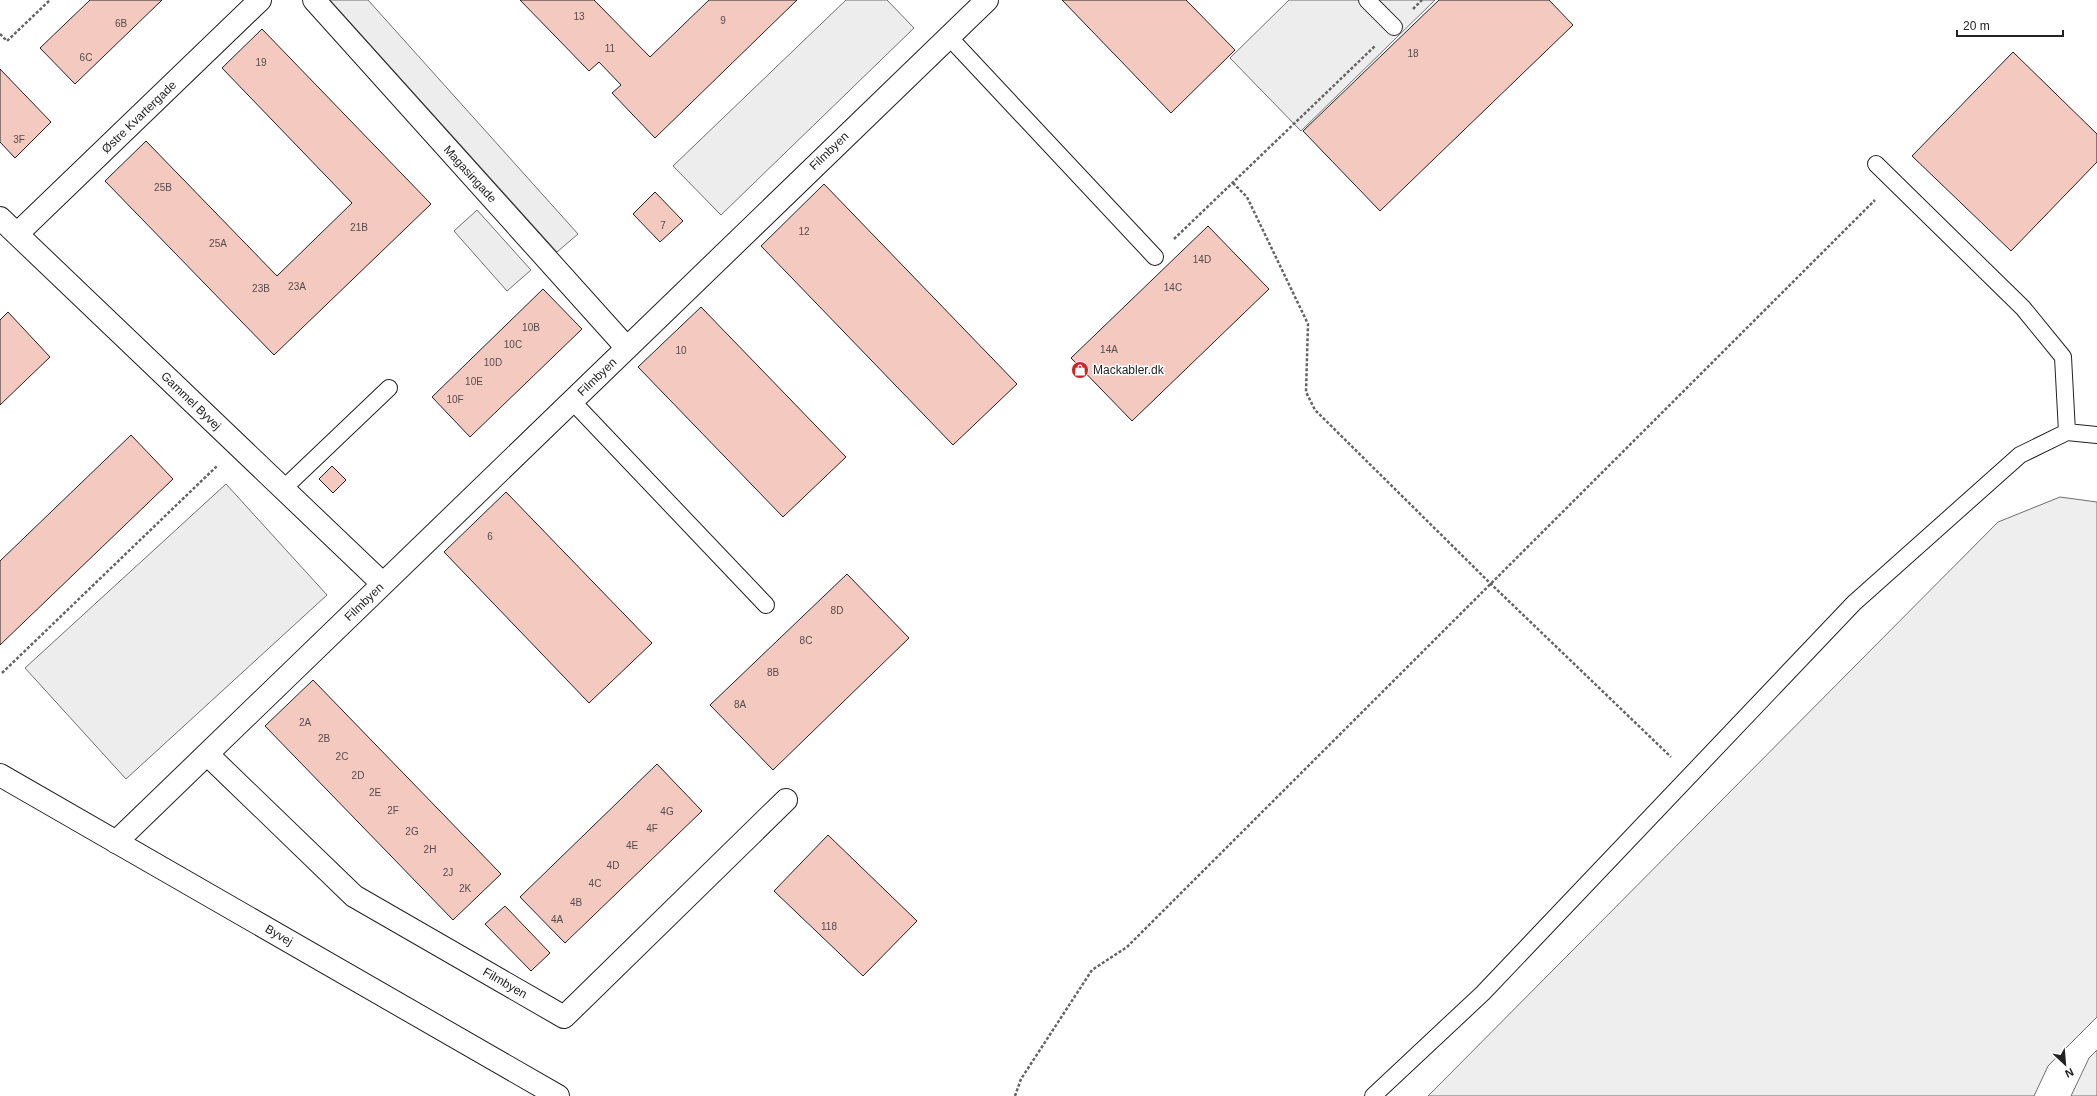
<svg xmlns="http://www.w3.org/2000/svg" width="2097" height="1096" viewBox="0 0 2097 1096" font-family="Helvetica,sans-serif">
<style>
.green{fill:#eee;stroke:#6f6f6f}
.parking{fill:#ededed;stroke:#6f6f6f}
.building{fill:#f3c9c0;stroke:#222}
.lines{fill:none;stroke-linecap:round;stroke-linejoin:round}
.service-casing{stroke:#222;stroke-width:18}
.minor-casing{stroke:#222;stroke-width:24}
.tertiary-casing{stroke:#222;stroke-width:24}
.path{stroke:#646464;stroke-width:2.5;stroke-dasharray:3 2;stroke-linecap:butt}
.service{stroke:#fff;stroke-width:16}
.minor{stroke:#fff;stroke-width:22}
.tertiary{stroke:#fff;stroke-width:22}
.labels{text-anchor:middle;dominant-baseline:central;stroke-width:3;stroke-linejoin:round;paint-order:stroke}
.number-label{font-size:10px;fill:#564c4a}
.street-label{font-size:12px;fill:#222;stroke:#fff}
.poi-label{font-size:12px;fill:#222;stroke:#fff;text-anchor:start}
</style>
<rect width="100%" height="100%" fill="#fff"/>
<path class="green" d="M2060 497 2097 502V1017L2048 1066 2034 1096H1428L1998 522Z
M2097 1050V1096H2071L2089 1058Z"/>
<path class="parking" d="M330 0H368L578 234 557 252Z
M846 0H887L914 28 721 215 673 166Z
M1289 0H1435L1301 131 1230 58Z
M477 210 531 270 507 291 454 231Z
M226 484 327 595 126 779 25 668Z"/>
<path class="building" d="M90 0H162L75 84 40 48Z
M520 0H594L650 57 709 0H797L655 138 612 93 621 85 599 62 589 71Z
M1062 0H1186L1235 50 1171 113Z
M1439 0H1549L1573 25 1380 211 1303 131Z
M262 29 431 204 274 355 105 181 146 141 277 276 352 203 222 68Z
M2013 52 2097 134V162L2011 251 1912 156Z
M0 69 51 122 15 158 0 142Z
M824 184 1017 384 953 445 761 246Z
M655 192 683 221 660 242 633 214Z
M1208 226 1269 289 1132 421 1071 358Z
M543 289 582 329 470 437 432 397Z
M701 307 846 457 783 517 638 367Z
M8 312 50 357 0 405V320Z
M131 435 173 479 0 645V561Z
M332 466 346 480 333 493 319 479Z
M506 492 652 643 589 703 444 552Z
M847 574 909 638 773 770 710 705Z
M313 680 501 874 453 920 265 726Z
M657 764 702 811 565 943 520 897Z
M828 835 917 921 863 976 774 891Z
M505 906 550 953 531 971 485 924Z"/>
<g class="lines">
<g class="service-casing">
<path id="service" d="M1367 0 1394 27
M948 36 1155 257
M1876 164 2023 308 2063 357 2067 432
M572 401 766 605
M283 489 389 388
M1373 1096 1483 993 1854 603 2020 455 2067 432 2097 435"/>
</g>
<g class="minor-casing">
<path id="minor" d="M314 0 627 348
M0 218 383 584
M17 234 260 0
M207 754 354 896 564 1017 786 800
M116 842 987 0"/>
</g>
<g class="tertiary-casing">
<path id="tertiary" d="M0 775 558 1096"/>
</g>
<path class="path" d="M1413 9 1422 0
M0 34 7 41 50 0
M1233 183 1247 197 1308 324 1306 392 1315 410 1491 584 1671 757
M1174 239 1375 46
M2 673 217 466
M1015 1096 1021 1079 1092 970 1127 947 1875 200"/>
<use href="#service" class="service"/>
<use href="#minor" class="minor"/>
<use href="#tertiary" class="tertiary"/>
</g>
<defs>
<g id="shop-disc" transform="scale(0.9)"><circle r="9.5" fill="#c62828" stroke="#fff"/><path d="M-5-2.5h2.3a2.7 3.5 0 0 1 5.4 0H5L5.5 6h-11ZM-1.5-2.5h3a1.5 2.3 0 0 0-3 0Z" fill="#fff"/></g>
</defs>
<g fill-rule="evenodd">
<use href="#shop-disc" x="1080" y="370"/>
</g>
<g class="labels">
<g class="number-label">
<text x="579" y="16">13</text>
<text x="723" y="20">9</text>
<text x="121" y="23">6B</text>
<text x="610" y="48">11</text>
<text x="1413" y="53">18</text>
<text x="86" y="57">6C</text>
<text x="261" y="62">19</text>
<text x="19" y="139">3F</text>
<text x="163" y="187">25B</text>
<text x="663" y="225">7</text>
<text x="359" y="227">21B</text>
<text x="804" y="231">12</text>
<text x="218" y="243">25A</text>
<text x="1202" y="259">14D</text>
<text x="297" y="286">23A</text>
<text x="1173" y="287">14C</text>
<text x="261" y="288">23B</text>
<text x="531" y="327">10B</text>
<text x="513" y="344">10C</text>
<text x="1109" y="349">14A</text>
<text x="681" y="350">10</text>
<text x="493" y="362">10D</text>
<text x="474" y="381">10E</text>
<text x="455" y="399">10F</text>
<text x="490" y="536">6</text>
<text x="837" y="610">8D</text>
<text x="806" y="640">8C</text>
<text x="773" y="672">8B</text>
<text x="740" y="704">8A</text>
<text x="305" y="722">2A</text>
<text x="324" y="738">2B</text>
<text x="342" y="756">2C</text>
<text x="358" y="775">2D</text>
<text x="375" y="792">2E</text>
<text x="393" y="810">2F</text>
<text x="667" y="811">4G</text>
<text x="652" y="828">4F</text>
<text x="412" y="831">2G</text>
<text x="632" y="845">4E</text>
<text x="430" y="849">2H</text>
<text x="613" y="865">4D</text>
<text x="448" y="872">2J</text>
<text x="595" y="883">4C</text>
<text x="465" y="888">2K</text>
<text x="576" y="902">4B</text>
<text x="557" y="919">4A</text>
<text x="829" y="926">118</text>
</g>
<g class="street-label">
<text transform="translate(139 117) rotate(-44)">Østre Kvartergade</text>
<text transform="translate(829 151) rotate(-44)">Filmbyen</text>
<text transform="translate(470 174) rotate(48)">Magasingade</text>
<text transform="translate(597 377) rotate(-44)">Filmbyen</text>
<text transform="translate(191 401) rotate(44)">Gammel Byvej</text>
<text transform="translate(364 602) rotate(-44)">Filmbyen</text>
<text transform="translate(279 935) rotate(30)">Byvej</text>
<text transform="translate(505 983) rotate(30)">Filmbyen</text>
</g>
<g class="poi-label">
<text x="1093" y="370">Mackabler.dk</text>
</g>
</g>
<g transform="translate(2065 1064) rotate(154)" stroke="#ffffff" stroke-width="3" paint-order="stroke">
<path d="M0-3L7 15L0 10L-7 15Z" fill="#222222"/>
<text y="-6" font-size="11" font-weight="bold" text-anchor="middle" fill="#222222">N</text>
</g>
<path d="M1957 30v6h106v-6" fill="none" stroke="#222222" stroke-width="2"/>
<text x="1963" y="30" font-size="12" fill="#222222" stroke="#ffffff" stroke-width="3" paint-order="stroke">20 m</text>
</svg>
